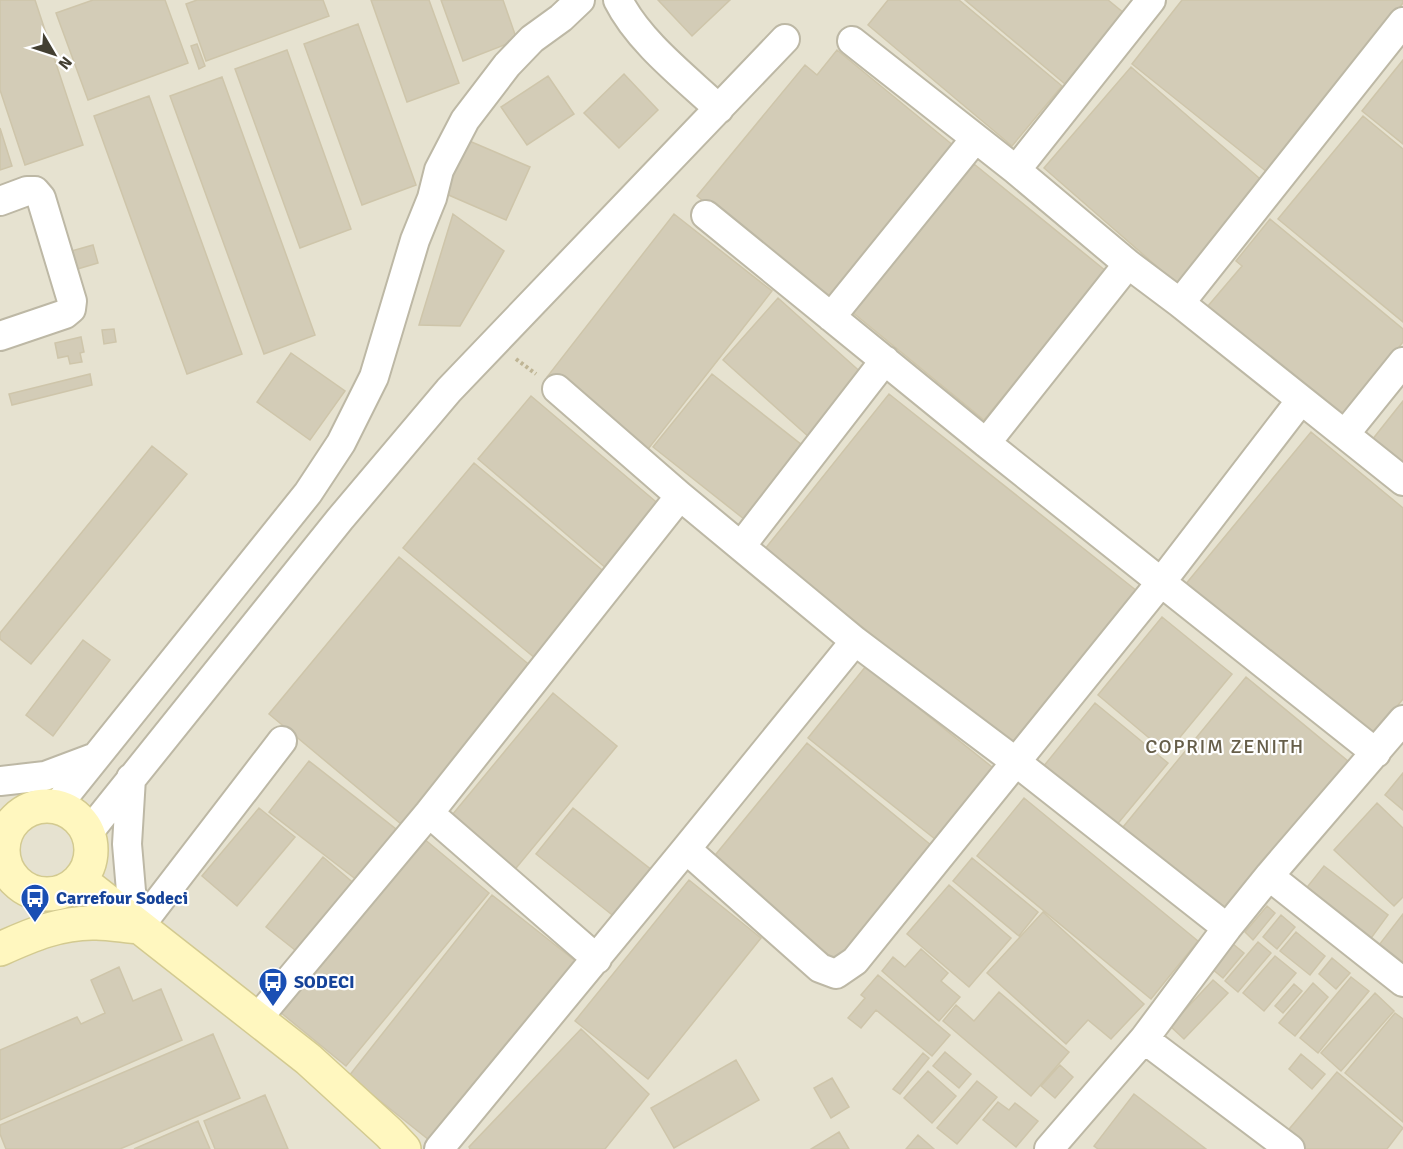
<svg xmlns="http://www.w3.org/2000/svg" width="1403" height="1149" viewBox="0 0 1403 1149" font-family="Signika,sans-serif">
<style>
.residential{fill:#e6e2d0}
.building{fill:#d3ccb7;stroke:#cec5aa;stroke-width:1.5}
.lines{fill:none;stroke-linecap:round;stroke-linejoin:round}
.street-casing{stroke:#bdb8a5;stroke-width:32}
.secondary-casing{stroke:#d3ca90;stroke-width:36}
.path{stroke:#bfb595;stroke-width:4;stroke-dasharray:3 3;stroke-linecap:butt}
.street{stroke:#fff;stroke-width:28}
.secondary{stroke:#fff7bf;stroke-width:33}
.labels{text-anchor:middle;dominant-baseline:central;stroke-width:4.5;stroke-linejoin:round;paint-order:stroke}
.transit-label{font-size:18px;font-weight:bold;fill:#164399;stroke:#fff;text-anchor:start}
.neighbourhood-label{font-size:20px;letter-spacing:1.5px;fill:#665e49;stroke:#fff}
</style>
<rect width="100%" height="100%" fill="#f2efe2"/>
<path class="residential" d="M0 0H1403V1149H0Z"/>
<path class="building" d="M0 0H35L83 145 25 165 0 90Z
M93 0H165L188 63 88 100 56 13Z
M197 0H323L329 16 206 61 186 4Z
M371 0H429L459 83 407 102Z
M441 0H503L517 40 463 61Z
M658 0H730L692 36Z
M888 0H959L1062 86 1012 146 868 25Z
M965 0H1108L1124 13 1065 84Z
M1182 0H1403V3L1267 172 1132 64Z
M358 24 416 185 362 205 304 44Z
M197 44 205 66 199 69 191 46Z
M287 50 351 229 300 248 235 69Z
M837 50 954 146 827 301 697 196 805 65 817 75Z
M1403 60V144L1362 111Z
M1131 67 1266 184 1178 285 1044 168Z
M624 74 658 110 619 148 584 113Z
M548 76 574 114 527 145 501 107Z
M222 77 315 335 264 354 170 96Z
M149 96 242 354 187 374 94 116Z
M1363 116 1403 149V322L1278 219Z
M0 128 12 166 0 170Z
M467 140 530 167 506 220 444 193Z
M974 164 1106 271 984 420 852 312Z
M453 214 504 251 460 326 419 325Z
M674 214 772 291 645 453 547 377Z
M674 214 772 291 645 453 547 377Z
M1270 219 1403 329V342L1342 417 1208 306 1242 266 1236 261Z
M93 245 98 263 74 270 68 252Z
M778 298 865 376 810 438 723 360Z
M114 329 116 342 104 344 102 330Z
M81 337 84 352 80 353 82 362 70 364 68 356 58 358 55 343Z
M291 353 345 391 310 440 257 402Z
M90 374 92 385 12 405 9 394Z
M712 374 807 449 749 523 653 447Z
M889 394 1137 591 1012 747 765 549Z
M531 396 661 506 607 569 478 459Z
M1403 401V465L1372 440Z
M1311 432 1403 508V699L1371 738 1185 585Z
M152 446 187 474 31 664 0 639V633Z
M474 463 607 574 536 659 403 548Z
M399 557 532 667 401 824 269 714Z
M399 557 532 667 401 824 269 714Z
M1162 617 1232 674 1167 753 1098 695Z
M83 640 110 660 53 736 26 715Z
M866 666 997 771 940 843 808 738Z
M866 666 997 771 940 843 808 738Z
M1246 677 1354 766 1227 920 1119 832Z
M553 693 617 746 512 873 448 820Z
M1095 703 1168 763 1115 827 1043 767Z
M807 743 937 850 842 966 712 859Z
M309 761 401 833 362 884 269 812Z
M1403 773V810L1385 795Z
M1024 798 1198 941 1151 999 977 856Z
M1377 803 1403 828V897L1394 906 1334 850Z
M259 808 295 837 237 906 202 876Z
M573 808 653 871 616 918 536 854Z
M423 838 489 893 346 1066 280 1012Z
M323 857 356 885 300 954 266 927Z
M972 858 1038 912 1019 936 953 881Z
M1324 866 1388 915 1369 941 1304 891Z
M689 880 761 938 648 1079 575 1021Z
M949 885 1011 938 969 987 907 934Z
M492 895 578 963 434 1144 349 1076Z
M1267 906 1275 913 1253 940 1245 932Z
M1043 912 1144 1004 1111 1039 1088 1020 1066 1044 987 973Z
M1403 914V964L1379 945Z
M1281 915 1295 927 1277 949 1263 937Z
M1296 932 1325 956 1310 975 1280 951Z
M1258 942 1271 953 1238 992 1225 981Z
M1233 944 1244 953 1223 978 1212 969Z
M921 949 948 973 941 981 960 997 939 1021 882 971 893 957 905 967Z
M1275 956 1296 973 1264 1011 1243 993Z
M1332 958 1350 973 1336 989 1319 974Z
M119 967 133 1001 161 989 182 1040 0 1120V1050L77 1017 81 1024 105 1013 91 980Z
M878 975 950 1035 932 1056 876 1010 861 1028 848 1018 865 998 861 995Z
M1351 977 1369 991 1318 1053 1300 1038Z
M1213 980 1228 993 1184 1039 1170 1026Z
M1313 983 1328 997 1295 1036 1279 1023Z
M1294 984 1302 991 1283 1013 1275 1006Z
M999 992 1069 1052 1031 1096 943 1021 956 1005 974 1021Z
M1375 993 1394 1011 1341 1071 1321 1053Z
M1395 1013 1403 1019V1122L1345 1073Z
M581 1029 649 1094 605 1149H470L469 1147Z
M581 1029 649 1094 605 1149H470L469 1147Z
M213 1034 240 1098 120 1149H6L0 1134V1125Z
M945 1052 971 1074 959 1088 933 1066Z
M923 1053 929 1058 900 1094 893 1089Z
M1301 1054 1325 1074 1312 1089 1289 1069Z
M736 1060 759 1100 674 1148 651 1108Z
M1060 1065 1073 1077 1055 1098 1041 1086Z
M928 1071 956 1096 932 1123 904 1098Z
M1337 1072 1403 1128 1387 1149H1304L1285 1134Z
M832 1078 849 1107 831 1118 814 1088Z
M977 1081 997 1097 957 1144 937 1128Z
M1134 1094 1206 1149H1098L1094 1146Z
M265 1095 288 1149H215L204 1121Z
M998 1102 1009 1110 1015 1103 1038 1121 1016 1147 983 1120Z
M198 1121 210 1149H134Z
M839 1132 849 1149H811Z
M918 1135 934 1149H906Z"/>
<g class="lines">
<g class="street-casing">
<path id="street" d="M618 0C639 42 685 77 719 109
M852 41 1016 170 1128 264 1180 303 1403 481
M1016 170 1151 0
M0 201 27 191H35L41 198 72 301 71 309 65 314 0 336
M706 215 986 443 1376 753
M1180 303 1403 22
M831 317 975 139
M557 389 680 496 855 641 1016 762 1227 928
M1345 434 1403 362
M986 443 1128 264
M741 546 885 360
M131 778 127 844 131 891 139 927
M0 781 45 776 93 758
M56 807 308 493 341 443 374 377 415 240 432 198 439 170 465 120 507 65 532 39 561 18 580 0
M429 813 597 959
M88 833 340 519 449 390 785 39
M686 849 820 968 836 974 855 961 1162 581 1301 400
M1269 876 1403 982
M139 927 282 741
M257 1019 429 813 680 496
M1144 1039 1290 1149
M439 1149 686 849 855 641
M1049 1149 1144 1039 1227 928 1269 876 1403 720"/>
</g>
<g class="secondary-casing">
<path id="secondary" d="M3 850a44 44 0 1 1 88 0a44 44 0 1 1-88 0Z
M80 880 308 1059 389 1133 404 1149
M0 949C31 935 61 922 96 923 110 923 125 926 139 927"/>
</g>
<path class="path" d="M516 359 536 374"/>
<use href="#street" class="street"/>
<use href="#secondary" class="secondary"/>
</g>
<defs>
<g id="bus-pin" transform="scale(1.5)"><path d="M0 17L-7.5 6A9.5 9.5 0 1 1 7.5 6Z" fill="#1a4fb4" stroke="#fff"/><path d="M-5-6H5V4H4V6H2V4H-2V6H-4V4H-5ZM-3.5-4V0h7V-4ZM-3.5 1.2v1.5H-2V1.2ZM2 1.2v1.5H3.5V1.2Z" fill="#fff"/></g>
</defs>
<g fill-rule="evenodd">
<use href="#bus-pin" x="35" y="898"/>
<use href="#bus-pin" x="273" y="982"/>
</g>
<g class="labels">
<g class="transit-label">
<text x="56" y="898">Carrefour Sodeci</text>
<text x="294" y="982">SODECI</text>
</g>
<g class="neighbourhood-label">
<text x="1225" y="746">COPRIM ZENITH</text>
</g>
</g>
<g transform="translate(54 54) rotate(129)" stroke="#ffffff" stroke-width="4.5" paint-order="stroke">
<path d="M0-4.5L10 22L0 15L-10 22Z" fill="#433f32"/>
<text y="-9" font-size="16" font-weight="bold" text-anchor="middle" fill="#433f32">N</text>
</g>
</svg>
